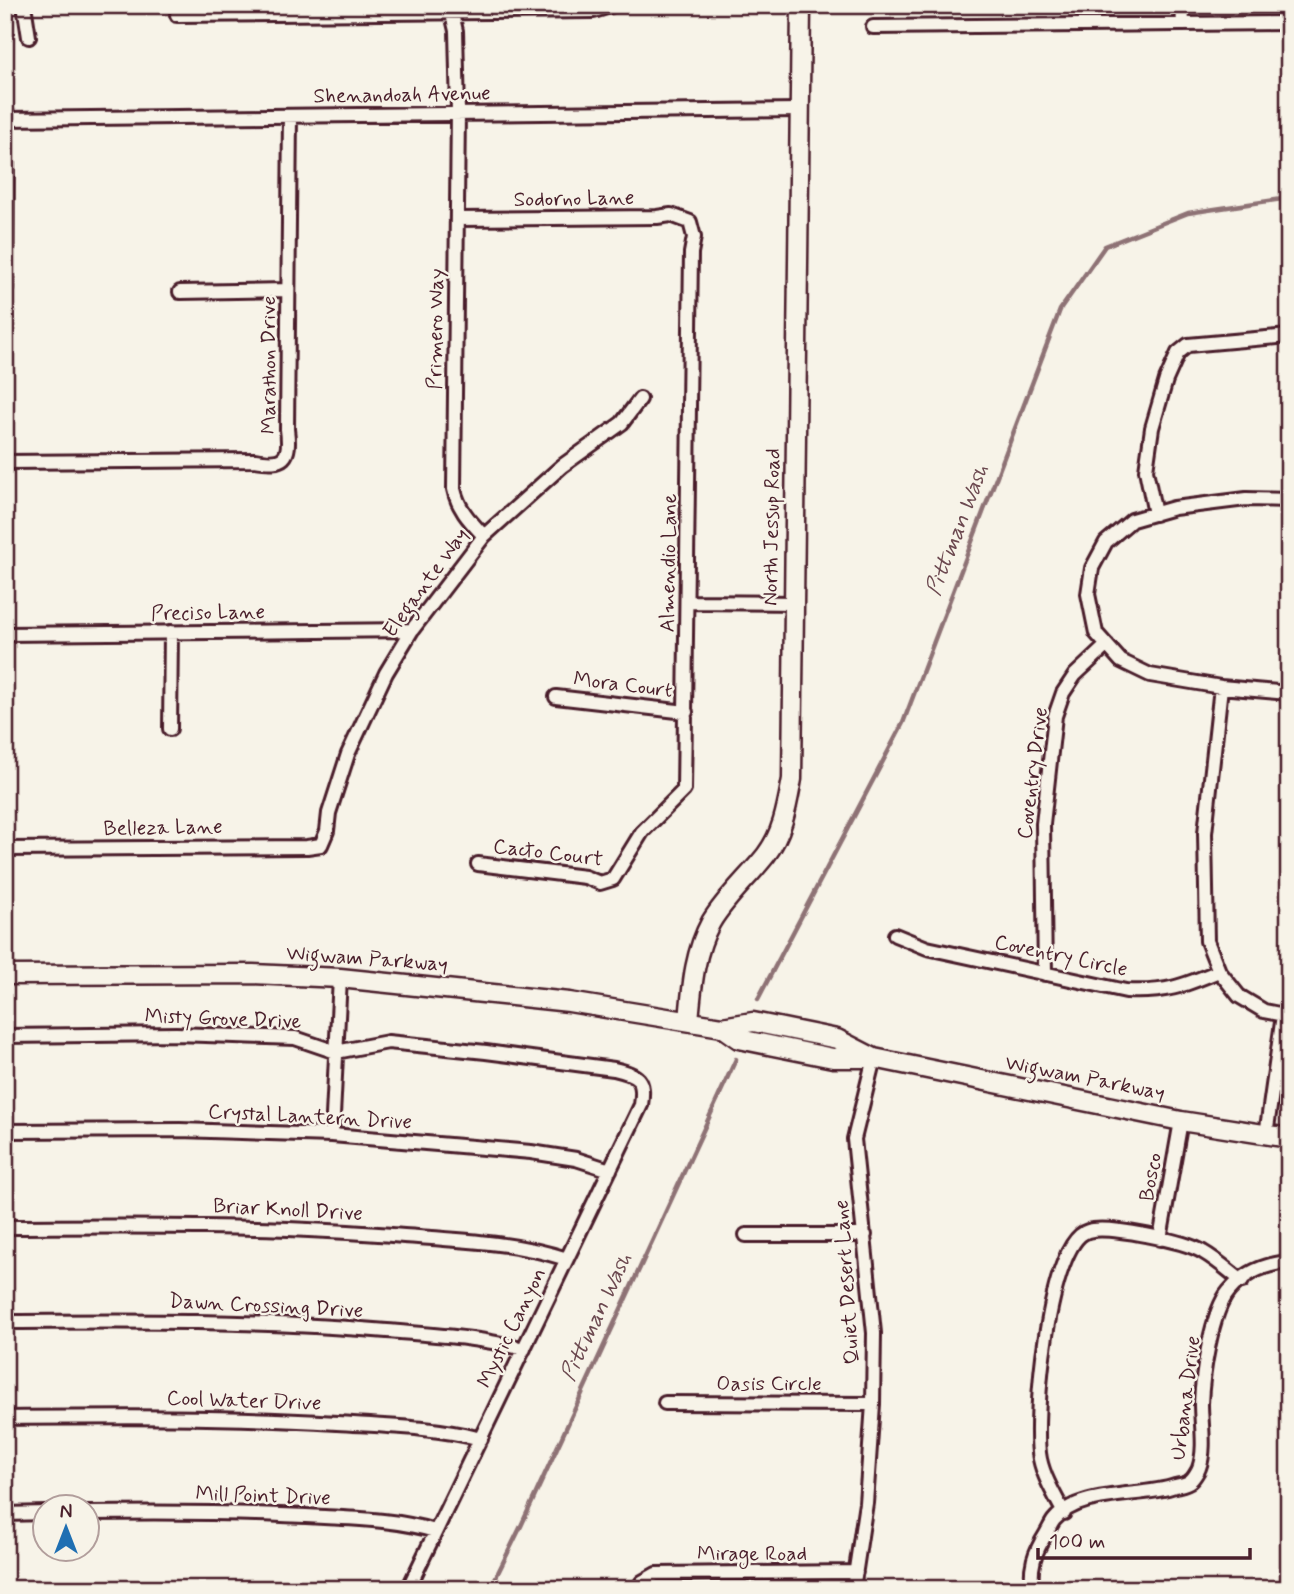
<svg xmlns="http://www.w3.org/2000/svg" width="1294" height="1594" viewBox="0 0 1294 1594" font-family="Mynerve,sans-serif">
<style>
.lines{fill:none;stroke-linecap:round;stroke-linejoin:round}
.stream{stroke:#8e7275;stroke-width:4.5}
.street-casing{stroke:#4a1f2b;stroke-width:18}
.secondary-casing{stroke:#4a1f2b;stroke-width:23}
.street{stroke:#f7f3e8;stroke-width:12}
.secondary{stroke:#f7f3e8;stroke-width:18}
.labels{text-anchor:middle;dominant-baseline:central;stroke-width:5;stroke-linejoin:round;paint-order:stroke}
.street-label{font-size:21px;fill:#4a1f2b;stroke:#f7f3e8}
.water-label{font-size:23px;font-style:italic;fill:#6c4950;stroke:#f7f3e8}
</style>
<rect width="100%" height="100%" fill="#f7f3e8"/>
<filter id="ink" filterUnits="userSpaceOnUse"><feTurbulence type="fractalNoise" baseFrequency=".0143" numOctaves="2"/><feDisplacementMap in="SourceGraphic" scale="14" xChannelSelector="R" yChannelSelector="G"/><feConvolveMatrix kernelMatrix="1 2 1 2 8 2 1 2 1" color-interpolation-filters="sRGB"/></filter>
<g filter="url(#ink)">
<g class="lines">
<path class="stream" d="M758 999 903 723 1060 310 1105 246 1188 213 1289 198
M490 1589 521 1526 736 1059"/>
<g class="street-casing">
<path id="street" d="M24 5 29 37
M450 5 456 31 458 112 454 489C458 509 470 521 484 536
M1182 5 1183 24
M177 15 594 11 614 5
M873 27 1289 23
M5 119 800 110
M457 219 657 217 671 215 690 222 694 237 691 253 684 790 642 832 613 879 600 883 585 877 478 864
M6 288 7 119
M180 292 288 290
M5 462 255 460C284 465 291 459 287 429L290 116
M1289 500 1246 499 1174 508 1132 520 1106 542 1092 568 1088 594 1096 633 1121 661 1150 675 1221 687 1289 693
M1155 514 1146 470 1152 428 1166 380 1178 353 1188 345 1289 336
M688 602 794 603
M5 634 412 630
M1221 687 1205 833 1207 941 1219 971 1239 996 1264 1011 1289 1016
M556 697 686 712
M170 729 171 632
M5 849 307 847 321 845 327 831 329 813 348 754 386 673 412 630 484 536 562 466 622 423 640 399
M895 935 927 948 1126 991C1166 993 1183 986 1219 971
M1045 974 1043 824 1055 716 1063 693 1075 675 1107 645
M5 1036 176 1034 295 1038 336 1052 388 1042 486 1052 614 1069C639 1075 645 1079 641 1105L408 1589
M5 1131 180 1130 332 1135 531 1152 576 1159 610 1170
M332 1135 340 978
M1266 1135 1283 1015
M5 1227C139 1226 271 1225 404 1236 458 1240 515 1242 567 1259
M746 1235H865
M1160 1239 1181 1121
M5 1322C133 1321 260 1320 387 1331 433 1335 479 1337 524 1349
M665 1403 873 1404
M5 1418C116 1417 226 1416 337 1423 384 1426 435 1427 481 1439
M88 1513C166 1512 245 1512 324 1517 361 1519 399 1520 435 1531
M1064 1513C1055 1496 1044 1478 1040 1459 1032 1422 1048 1242 1088 1231 1108 1225 1185 1241 1203 1252 1217 1260 1229 1271 1242 1281
M5 1514 46 1513
M638 1589 642 1582 656 1574 856 1572
M853 1589 866 1503 873 1404 874 1333 854 1139 874 1058
M1032 1589C1030 1566 1034 1553 1046 1534 1049 1529 1051 1524 1054 1520 1080 1489 1140 1498 1175 1486 1179 1485 1187 1484 1190 1481 1193 1479 1198 1471 1199 1468 1206 1449 1201 1424 1201 1404 1202 1377 1211 1312 1229 1291 1244 1273 1265 1264 1289 1262"/>
</g>
<g class="secondary-casing">
<path id="secondary" d="M5 975 253 974 340 978 569 1002 722 1027 753 1022 837 1039 874 1058
M689 1021C692 987 694 953 711 922 726 897 748 878 766 855 783 833 787 806 792 779L801 5
M722 1027 739 1039 833 1058H874L1181 1121 1289 1138"/>
</g>
<use href="#street" class="street"/>
<use href="#secondary" class="secondary"/>
</g>
</g>
<g class="labels">
<g class="street-label">
<text transform="translate(402 95) rotate(-1)">Shenandoah Avenue</text>
<text transform="translate(574 199) rotate(-1)">Sodorno Lane</text>
<text transform="translate(436 329) rotate(-89)">Primero Way</text>
<text transform="translate(269 365) rotate(-90)">Marathon Drive</text>
<text transform="translate(772 527) rotate(-89)">North Jessup Road</text>
<text transform="translate(669 563) rotate(-89)">Almendio Lane</text>
<text transform="translate(426 583) rotate(-54)">Elegante Way</text>
<text transform="translate(208 613) rotate(-1)">Preciso Lane</text>
<text transform="translate(623 685) rotate(7)">Mora Court</text>
<text transform="translate(1033 773) rotate(-83)">Coventry Drive</text>
<text transform="translate(163 828) rotate(-1)">Belleza Lane</text>
<text transform="translate(548 853) rotate(7)">Cacto Court</text>
<text transform="translate(1061 956) rotate(12)">Coventry Circle</text>
<text transform="translate(367 959) rotate(4)">Wigwam Parkway</text>
<text transform="translate(223 1019) rotate(2)">Misty Grove Drive</text>
<text transform="translate(1085 1078) rotate(11)">Wigwam Parkway</text>
<text transform="translate(310 1117) rotate(3)">Crystal Lantern Drive</text>
<text transform="translate(1151 1177) rotate(-80)">Bosco</text>
<text transform="translate(288 1210) rotate(3)">Briar Knoll Drive</text>
<text transform="translate(847 1282) rotate(-94)">Quiet Desert Lane</text>
<text transform="translate(266 1306) rotate(3)">Dawn Crossing Drive</text>
<text transform="translate(512 1328) rotate(-64)">Mystic Canyon</text>
<text x="769" y="1384">Oasis Circle</text>
<text transform="translate(1186 1398) rotate(-83)">Urbana Drive</text>
<text transform="translate(244 1401) rotate(2)">Cool Water Drive</text>
<text transform="translate(263 1496) rotate(2)">Mill Point Drive</text>
<text x="752" y="1554">Mirage Road</text>
</g>
<g class="water-label">
<text transform="translate(958 530) rotate(-69)">Pittman Wash</text>
<text transform="translate(597 1317) rotate(-65)">Pittman Wash</text>
</g>
</g>
<rect width="1294" height="1594" fill="none" stroke="#f7f3e8" stroke-width="28"/>
<rect x="14" y="14" width="1266" height="1566" fill="none" stroke="#4a1f2b" stroke-width="2.5" filter="url(#ink)"/>
<g transform="translate(66 1528)"><circle r="33" fill="#f7f3e8" stroke="#b29e9c" stroke-width="2"/>
<path d="M0-5L12 26L0 18L-12 26Z" fill="#1f6fb2"/>
<text y="-10" font-size="19" font-weight="bold" text-anchor="middle" fill="#4a1f2b">N</text>
</g>
<path d="M1038 1548v10h212v-10" fill="none" stroke="#4a1f2b" stroke-width="3.5"/>
<text x="1049" y="1548" font-size="21" fill="#4a1f2b" stroke="#f7f3e8" stroke-width="5" paint-order="stroke">100 m</text>
</svg>
